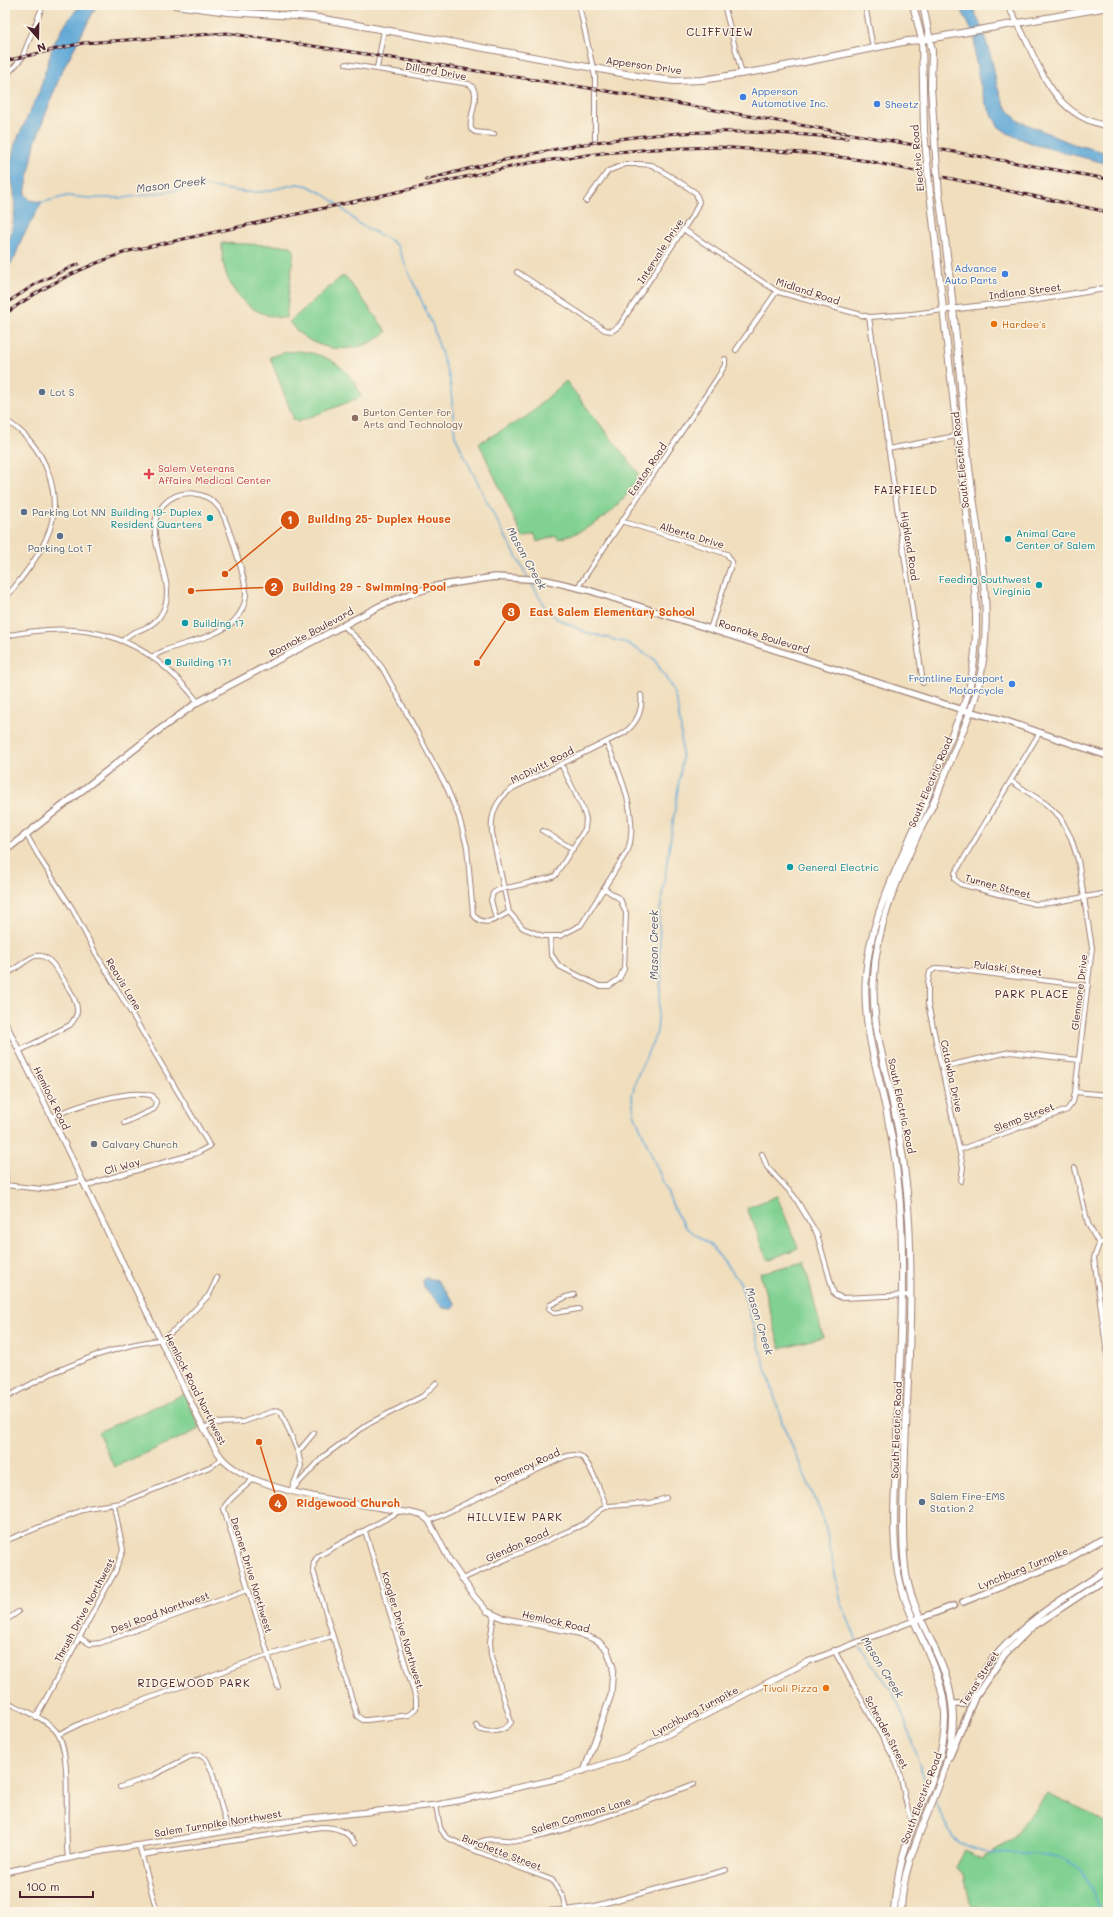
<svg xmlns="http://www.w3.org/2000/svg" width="1113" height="1917" viewBox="0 0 1113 1917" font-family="Mali,sans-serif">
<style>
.green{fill:#80d192;stroke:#65785e}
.water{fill:#5fa8d7;stroke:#546481}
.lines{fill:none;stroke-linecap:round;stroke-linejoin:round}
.stream{stroke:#5fa8d7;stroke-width:1.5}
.secondary-tunnel{stroke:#cfb8a0;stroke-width:5.5;stroke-dasharray:5.5 3;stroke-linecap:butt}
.minor-casing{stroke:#9d7e74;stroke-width:6}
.tertiary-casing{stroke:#9d7e74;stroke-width:7}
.secondary-casing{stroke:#9d7e74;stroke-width:8}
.primary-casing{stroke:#9d7e74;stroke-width:8}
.minor{stroke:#fff;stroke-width:4}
.tertiary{stroke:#fff;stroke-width:5}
.secondary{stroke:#fff;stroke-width:5.5}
.primary{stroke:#fff;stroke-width:6}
.rail-casing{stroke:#4a1f2b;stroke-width:3}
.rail{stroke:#fcf5e5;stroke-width:1.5;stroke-dasharray:4.5;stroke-linecap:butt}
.primary-bridge-casing{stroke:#9d7e74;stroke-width:8;stroke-linecap:butt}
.primary-bridge{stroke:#fff;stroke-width:6}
.shop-dot{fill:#3f7fe0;stroke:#fcf5e5;stroke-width:1.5}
.food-dot{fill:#e8710a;stroke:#fcf5e5;stroke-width:1.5}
.service-dot{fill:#5c6f8a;stroke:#fcf5e5;stroke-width:1.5}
.education-dot{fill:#8d6e63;stroke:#fcf5e5;stroke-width:1.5}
.health-dot{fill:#e0444e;stroke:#fcf5e5;stroke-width:1.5}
.culture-dot{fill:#0f9aa8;stroke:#fcf5e5;stroke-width:1.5}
.worship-dot{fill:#6b7280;stroke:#fcf5e5;stroke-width:1.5}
.labels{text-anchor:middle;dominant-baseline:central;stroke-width:3;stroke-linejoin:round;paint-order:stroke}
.street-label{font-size:10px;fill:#4a1f2b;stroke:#fcf5e5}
.shop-label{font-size:10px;fill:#366cbe;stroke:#fcf5e5;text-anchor:start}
.food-label{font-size:10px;fill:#c56008;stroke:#fcf5e5;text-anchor:start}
.service-label{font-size:10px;fill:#4e5e75;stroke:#fcf5e5;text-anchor:start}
.education-label{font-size:10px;fill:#785e54;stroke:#fcf5e5;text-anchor:start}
.health-label{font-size:10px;fill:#be3a42;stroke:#fcf5e5;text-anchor:start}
.culture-label{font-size:10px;fill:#0d838f;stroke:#fcf5e5;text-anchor:start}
.worship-label{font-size:10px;fill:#5b616d;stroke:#fcf5e5;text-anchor:start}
.neighbourhood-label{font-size:11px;letter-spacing:1px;fill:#4a1f2b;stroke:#fcf5e5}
.water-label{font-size:11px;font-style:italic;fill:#525670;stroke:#fcf5e5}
.leader{fill:none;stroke:#d8530f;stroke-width:1.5}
.callout-dot{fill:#d8530f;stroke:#fcf5e5;stroke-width:1.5}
.mark-label{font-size:12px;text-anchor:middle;font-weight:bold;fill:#fff}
.callout-label{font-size:11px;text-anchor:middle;font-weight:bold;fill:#d8530f;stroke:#fcf5e5;stroke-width:3;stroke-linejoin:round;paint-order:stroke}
</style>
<rect width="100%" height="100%" fill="#fcf5e5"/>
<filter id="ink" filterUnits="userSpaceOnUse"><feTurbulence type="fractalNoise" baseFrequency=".025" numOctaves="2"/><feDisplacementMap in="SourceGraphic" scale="8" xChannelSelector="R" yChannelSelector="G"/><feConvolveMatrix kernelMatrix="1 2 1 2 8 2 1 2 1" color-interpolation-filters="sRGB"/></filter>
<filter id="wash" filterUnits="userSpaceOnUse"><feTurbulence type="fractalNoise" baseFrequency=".012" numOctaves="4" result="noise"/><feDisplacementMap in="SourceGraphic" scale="16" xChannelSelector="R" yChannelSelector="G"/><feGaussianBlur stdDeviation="0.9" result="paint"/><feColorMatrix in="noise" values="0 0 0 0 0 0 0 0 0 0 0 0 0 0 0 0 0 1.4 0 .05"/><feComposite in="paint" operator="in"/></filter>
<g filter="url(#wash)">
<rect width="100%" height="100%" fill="#f0debd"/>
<path class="green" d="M222 243 291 246 294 250 286 318C244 317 220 282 222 243Z
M341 277H346L387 332C357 357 313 354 289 322Z
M298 351C327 353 352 369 361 397L298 422 294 420 270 357 286 352Z
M566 381 639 474C622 509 595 529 558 539L556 536 537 542 535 534 523 538 479 443 526 417Z
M777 1196 798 1248 768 1260 747 1208Z
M804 1262 823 1337 780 1348 760 1273Z
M184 1394 200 1429 114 1467 98 1432Z
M1047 1793 1086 1811 1108 1825V1912H980L979 1906 971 1907 964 1874 955 1867 964 1851 982 1859 1012 1840Z"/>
<path class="water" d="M80 5H97L61 73 35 143 25 194 30 200 42 202 22 238 15 257 5 273V246L11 233 15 211 14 191 9 169 15 144 39 92 53 45 63 27Z
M959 5H972L984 34 992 60 997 86 1005 106 1017 120 1073 144 1108 153V164L1036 145 1009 134 998 126 986 104 979 80 975 57V37Z
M427 1278 437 1280 456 1304 452 1309 443 1308 424 1287 423 1280Z"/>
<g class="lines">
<path class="stream" d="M40 203 67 196 89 198H124L204 186 244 192H262L297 184 306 185 322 193 335 202 359 224 390 240 397 246 432 324 450 380 455 436 488 504 528 578
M530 581 546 609 556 618 585 632 627 643 654 659 672 688 677 703 681 729 682 761 659 917 661 979 657 1032 636 1079 632 1096 634 1113 676 1213 685 1227 710 1245 740 1282 783 1425 824 1520 841 1602 857 1641
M858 1645C871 1663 887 1681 897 1701 910 1728 915 1758 927 1785
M935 1801C941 1813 946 1830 955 1839 987 1869 1058 1837 1083 1873 1091 1884 1095 1900 1101 1912"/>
</g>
</g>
<g filter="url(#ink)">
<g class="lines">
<path class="secondary-tunnel" d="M953 1606 963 1602"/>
<g class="minor-casing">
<path id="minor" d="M579 5 595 77V139
M724 5 742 74
M865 5 873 48
M1085 5 1086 11
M346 64 469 84C483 92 468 116 471 129L475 132 494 134
M377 68 384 30
M5 77 22 58 43 5
M683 229 778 292 869 317 912 314 944 310
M517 272 605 330 612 331 619 326 694 213 699 202 696 193 675 179 652 165 639 164H626L608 171 586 201
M869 317 923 683
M736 350 777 291
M5 420C45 443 66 496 46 539 36 561 20 580 5 599
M888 449 966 434
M621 521 727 554 732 562 710 629
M578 587 718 377 725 365V359
M343 625 370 651 383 669 447 788 459 817 467 847 473 914C483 929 497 919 509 912
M5 636C86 618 146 635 198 702
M123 641C133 626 155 634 165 606 176 575 138 532 164 504 180 487 207 491 220 509 227 520 247 583 246 595 245 606 240 615 233 622 218 636 185 643 166 650L157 654 153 658
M1040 732 955 873V879L960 884 1035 904 1050 903 1108 893
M606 742C620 771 639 818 628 850L581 925 560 936H543L523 928 509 912 492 833C490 813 498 797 515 787L624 733C637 723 643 711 641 695
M543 831 573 849
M26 834 42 862 72 908 94 950 208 1143
M496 919 491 900 493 893 498 890 550 878 555 876 585 829 586 819 583 809 561 764
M550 937 551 954 559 966 599 986H609L619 979 624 969 626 913 620 899 605 889
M5 975C14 971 30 956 36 956 41 955 46 957 50 961 57 968 77 999 77 1009 78 1015 74 1020 70 1025L19 1051
M942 1067 1010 1052 1079 1060
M1075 1092 1108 1095
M51 1117C75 1107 129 1087 153 1096L156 1102 154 1109 124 1123
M959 1150 1067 1110 1073 1102 1075 1092 1092 948 1078 860 1071 838 1060 817 1046 804 1011 781
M762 1154 767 1167 794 1196 817 1234 834 1294 842 1298 909 1295
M5 1166 6 1185
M1075 1168 1088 1224 1099 1244
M961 1181 963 1167 928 1004V982L930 972 936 968 953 969 1088 986
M5 1185 42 1189 82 1181
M85 1187 99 1181 197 1153 210 1146
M1108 1239 1099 1244 1094 1258 1108 1361
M574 1295 566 1297 550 1305 549 1309 554 1313 579 1309
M5 1398 52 1373 94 1356 131 1345 163 1339 181 1324 209 1295 217 1278
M204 1428 214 1423 243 1422 277 1410 281 1412 298 1452
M253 1479C246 1487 225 1501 224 1509L278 1687
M291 1491 324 1456 368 1424 423 1396 436 1383
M291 1491 301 1466 298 1452 314 1433
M429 1521 564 1457C569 1455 574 1454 580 1456 591 1462 601 1495 607 1507
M365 1531 416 1699V1708L409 1715 367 1720H363L357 1716 313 1570 314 1562 318 1556 400 1511
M5 1541 87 1508 121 1503 212 1466 222 1458
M462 1579 584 1524 602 1509 609 1506 650 1503 666 1498
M5 1621 18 1612
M79 1637 90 1644 100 1643 248 1589
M834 1650 896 1762C904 1782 904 1805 913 1825
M5 1701C21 1709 43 1717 55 1730 74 1750 63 1829 68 1857
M36 1717 115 1572 123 1550 114 1505
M476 1725C482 1736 506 1732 511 1722L491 1656 490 1641 494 1615
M59 1734 84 1722 259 1658 332 1636
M120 1787 152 1776 191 1756 200 1755 206 1759 212 1771 228 1831
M436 1805 440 1828 446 1837 471 1849 552 1880 563 1897 566 1911
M139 1845 157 1912
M471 1849C486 1831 507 1844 526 1840 584 1826 639 1805 694 1784
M142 1855 321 1827C336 1827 346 1830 355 1843
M518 1912 566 1910 595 1906 726 1870"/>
</g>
<g class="tertiary-casing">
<path id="tertiary" d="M1007 5C1038 51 1043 114 1108 126
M944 310 1035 300 1108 288
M5 1022 199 1419C207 1433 214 1451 226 1462 261 1495 364 1504 412 1513L423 1516 429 1521 450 1561 474 1596 487 1611 502 1618 578 1633 598 1641 607 1650 613 1667 611 1695 584 1771
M5 1872 103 1851 309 1818 436 1805 462 1800 561 1778 625 1757 807 1662 913 1621"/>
</g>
<g class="secondary-casing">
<path id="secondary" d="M5 851 159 730 198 702 380 606 410 594 436 586 495 577 546 580 588 590 963 710 1003 720 1108 756
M963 1602 1063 1562 1108 1536
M913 1621 953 1606
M952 1704H964C974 1690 981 1674 992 1660 1024 1621 1067 1596 1108 1569
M949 1758 975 1697 1005 1654 1031 1628 1108 1577"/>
</g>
<g class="primary-casing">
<path id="primary" d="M175 5 228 12 313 17 643 77 674 81 702 80 765 70 908 41 922 40 1108 7
M913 5 922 40 924 131
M923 5 932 51 931 87 934 130
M894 1912C896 1882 902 1853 913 1826 928 1790 946 1754 945 1715 943 1661 904 1620 897 1566 891 1524 896 1479 897 1437 900 1364 904 1290 901 1218 899 1181 894 1145 886 1109 876 1065 862 1022 866 975 869 928 888 888 907 845 913 831 920 816 926 801 931 789 934 775 940 763 951 735 965 709 971 680 977 650 977 621 975 591L930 193
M901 1912C902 1840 954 1785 953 1717 952 1659 911 1621 905 1567 901 1529 904 1489 905 1451 908 1375 913 1298 909 1221 907 1180 901 1139 892 1099 883 1058 871 1019 874 977 876 926 897 880 918 834 923 824 929 813 934 802 942 783 949 764 957 745 965 726 973 707 978 687 997 612 976 533 968 458 959 370 952 282 939 194"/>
</g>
<use href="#minor" class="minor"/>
<use href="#tertiary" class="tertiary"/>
<use href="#secondary" class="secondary"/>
<use href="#primary" class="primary"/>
<g class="rail-casing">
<path id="rail" d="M5 61 83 43 227 33 595 89 1108 179
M426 180C517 155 612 134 708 132 754 131 800 134 847 138
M5 304 37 283 78 264
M5 314C45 285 82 267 129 251L529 163 603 153 654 149 719 147 818 154 868 161 1108 212"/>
</g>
<use href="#rail" class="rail"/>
<g class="primary-bridge-casing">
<path id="primary-bridge" d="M934 130 939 194
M924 131 930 193"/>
</g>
<use href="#primary-bridge" class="primary-bridge"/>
</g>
</g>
<g class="shop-dot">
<circle cx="743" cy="97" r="4"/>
<circle cx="877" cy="104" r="4"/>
<circle cx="1005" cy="274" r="4"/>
<circle cx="1012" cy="684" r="4"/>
</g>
<g class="food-dot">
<circle cx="994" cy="324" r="4"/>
<circle cx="826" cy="1688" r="4"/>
</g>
<g class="service-dot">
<circle cx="42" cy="392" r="4"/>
<circle cx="24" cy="512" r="4"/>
<circle cx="60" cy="536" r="4"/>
<circle cx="922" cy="1502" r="4"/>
</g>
<circle class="education-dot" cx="355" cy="418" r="4"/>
<path class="health-dot" d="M147 468h4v4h4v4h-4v4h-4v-4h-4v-4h4z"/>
<g class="culture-dot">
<circle cx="210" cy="518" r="4"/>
<circle cx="1008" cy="539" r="4"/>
<circle cx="1039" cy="585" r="4"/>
<circle cx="185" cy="623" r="4"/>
<circle cx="168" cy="662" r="4"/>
<circle cx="790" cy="867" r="4"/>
</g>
<circle class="worship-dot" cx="94" cy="1144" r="4"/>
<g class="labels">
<g class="street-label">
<text transform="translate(644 65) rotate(8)">Apperson Drive</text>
<text transform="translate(436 71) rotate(10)">Dillard Drive</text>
<text transform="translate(917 158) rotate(-95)">Electric Road</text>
<text transform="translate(660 251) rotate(-57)">Intervale Drive</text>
<text transform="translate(808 291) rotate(18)">Midland Road</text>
<text transform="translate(1025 291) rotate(-7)">Indiana Street</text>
<text transform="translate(960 460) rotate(-96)">South Electric Road</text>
<text transform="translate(647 469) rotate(-56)">Easton Road</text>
<text transform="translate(692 535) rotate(17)">Alberta Drive</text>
<text transform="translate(910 546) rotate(81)">Highland Road</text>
<text transform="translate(311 632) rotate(-28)">Roanoke Boulevard</text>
<text transform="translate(764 636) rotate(17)">Roanoke Boulevard</text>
<text transform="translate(542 765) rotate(-27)">McDivitt Road</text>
<text transform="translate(930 782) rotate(-67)">South Electric Road</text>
<text transform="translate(998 886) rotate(15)">Turner Street</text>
<text transform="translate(1008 968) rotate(7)">Pulaski Street</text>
<text transform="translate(124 984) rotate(59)">Reavis Lane</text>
<text transform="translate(1079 992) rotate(-83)">Glenmore Drive</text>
<text transform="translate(952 1076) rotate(78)">Catawba Drive</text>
<text transform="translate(52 1098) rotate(64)">Hemlock Road</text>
<text transform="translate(902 1106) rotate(78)">South Electric Road</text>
<text transform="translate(1024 1117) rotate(-21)">Slemp Street</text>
<text transform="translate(122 1166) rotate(-16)">Cli Way</text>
<text transform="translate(196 1389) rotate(63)">Hemlock Road Northwest</text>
<text transform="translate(896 1430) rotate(-88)">South Electric Road</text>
<text transform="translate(527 1466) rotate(-25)">Pomeroy Road</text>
<text transform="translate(517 1545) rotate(-24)">Glendon Road</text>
<text transform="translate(1023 1568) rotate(-22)">Lynchburg Turnpike</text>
<text transform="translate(252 1575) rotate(73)">Deaner Drive Northwest</text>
<text transform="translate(84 1610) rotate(-62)">Thrush Drive Northwest</text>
<text transform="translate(160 1612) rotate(-20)">Desi Road Northwest</text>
<text transform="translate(556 1621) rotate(13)">Hemlock Road</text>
<text transform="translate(403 1630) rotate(73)">Koogler Drive Northwest</text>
<text transform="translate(979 1678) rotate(-57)">Texas Street</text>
<text transform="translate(695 1711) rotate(-28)">Lynchburg Turnpike</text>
<text transform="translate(887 1732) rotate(62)">Schrader Street</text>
<text transform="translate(921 1798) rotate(-69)">South Electric Road</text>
<text transform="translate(581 1815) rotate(-17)">Salem Commons Lane</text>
<text transform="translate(218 1823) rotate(-9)">Salem Turnpike Northwest</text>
<text transform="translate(502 1852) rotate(21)">Burchette Street</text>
</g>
<g class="shop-label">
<text x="751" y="91">Apperson<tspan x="751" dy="12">Automotive Inc.</tspan></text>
<text x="885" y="104">Sheetz</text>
<text x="997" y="268" text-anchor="end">Advance<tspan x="997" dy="12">Auto Parts</tspan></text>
<text x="1004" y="678" text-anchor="end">Frontline Eurosport<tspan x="1004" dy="12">Motorcycle</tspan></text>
</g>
<g class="food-label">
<text x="1002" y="324">Hardee's</text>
<text x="818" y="1688" text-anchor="end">Tivoli Pizza</text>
</g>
<g class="service-label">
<text x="50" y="392">Lot S</text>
<text x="32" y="512">Parking Lot NN</text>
<text x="60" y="548" text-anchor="middle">Parking Lot T</text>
<text x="930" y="1496">Salem Fire-EMS<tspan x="930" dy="12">Station 2</tspan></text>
</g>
<g class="education-label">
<text x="363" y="412">Burton Center for<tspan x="363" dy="12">Arts and Technology</tspan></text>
</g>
<g class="health-label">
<text x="158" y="468">Salem Veterans<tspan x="158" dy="12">Affairs Medical Center</tspan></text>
</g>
<g class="culture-label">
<text x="202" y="512" text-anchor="end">Building 19- Duplex<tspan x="202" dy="12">Resident Quarters</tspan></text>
<text x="1016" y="533">Animal Care<tspan x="1016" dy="12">Center of Salem</tspan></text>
<text x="1031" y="579" text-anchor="end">Feeding Southwest<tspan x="1031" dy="12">Virginia</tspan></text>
<text x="193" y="623">Building 17</text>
<text x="176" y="662">Building 171</text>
<text x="798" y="867">General Electric</text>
</g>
<g class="worship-label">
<text x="102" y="1144">Calvary Church</text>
</g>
<g class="neighbourhood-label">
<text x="720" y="31">CLIFFVIEW</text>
<text x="906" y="489">FAIRFIELD</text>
<text x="1032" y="993">PARK PLACE</text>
<text x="515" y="1516">HILLVIEW PARK</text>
<text x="194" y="1682">RIDGEWOOD PARK</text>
</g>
<g class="water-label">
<text transform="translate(171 184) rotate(-7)">Mason Creek</text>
<text transform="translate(527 558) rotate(61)">Mason Creek</text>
<text transform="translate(653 945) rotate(-90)">Mason Creek</text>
<text transform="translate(760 1321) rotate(73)">Mason Creek</text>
<text transform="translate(883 1667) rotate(58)">Mason Creek</text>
</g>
</g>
<path class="leader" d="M225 574L290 520M191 591L274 587M477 663L511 612M259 1442L278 1503"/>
<g class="callout-dot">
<circle cx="225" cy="574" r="4"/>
<circle cx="191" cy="591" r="4"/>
<circle cx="477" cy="663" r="4"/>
<circle cx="259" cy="1442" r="4"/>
<circle cx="290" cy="520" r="10"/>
<circle cx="274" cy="587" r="10"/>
<circle cx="511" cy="612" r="10"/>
<circle cx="278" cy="1503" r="10"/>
</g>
<g class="mark-label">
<text x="290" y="524">1</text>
<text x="274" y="591">2</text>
<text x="511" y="616">3</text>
<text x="278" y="1508">4</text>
</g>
<g class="callout-label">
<text x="379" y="523">Building 25- Duplex House</text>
<text x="369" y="591">Building 29 - Swimming Pool</text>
<text x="612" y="616">East Salem Elementary School</text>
<text x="348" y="1507">Ridgewood Church</text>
</g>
<rect width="1113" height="1917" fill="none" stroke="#fcf5e5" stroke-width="20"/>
<g transform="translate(38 38) rotate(160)" stroke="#fcf5e5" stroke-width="3" paint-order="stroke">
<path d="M0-3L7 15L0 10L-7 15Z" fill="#4a1f2b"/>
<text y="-6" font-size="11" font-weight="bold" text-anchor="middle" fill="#4a1f2b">N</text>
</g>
<path d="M20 1891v6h73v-6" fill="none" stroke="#4a1f2b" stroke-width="2"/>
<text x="26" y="1891" font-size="12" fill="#4a1f2b" stroke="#fcf5e5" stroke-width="3" paint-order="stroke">100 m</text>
</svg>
